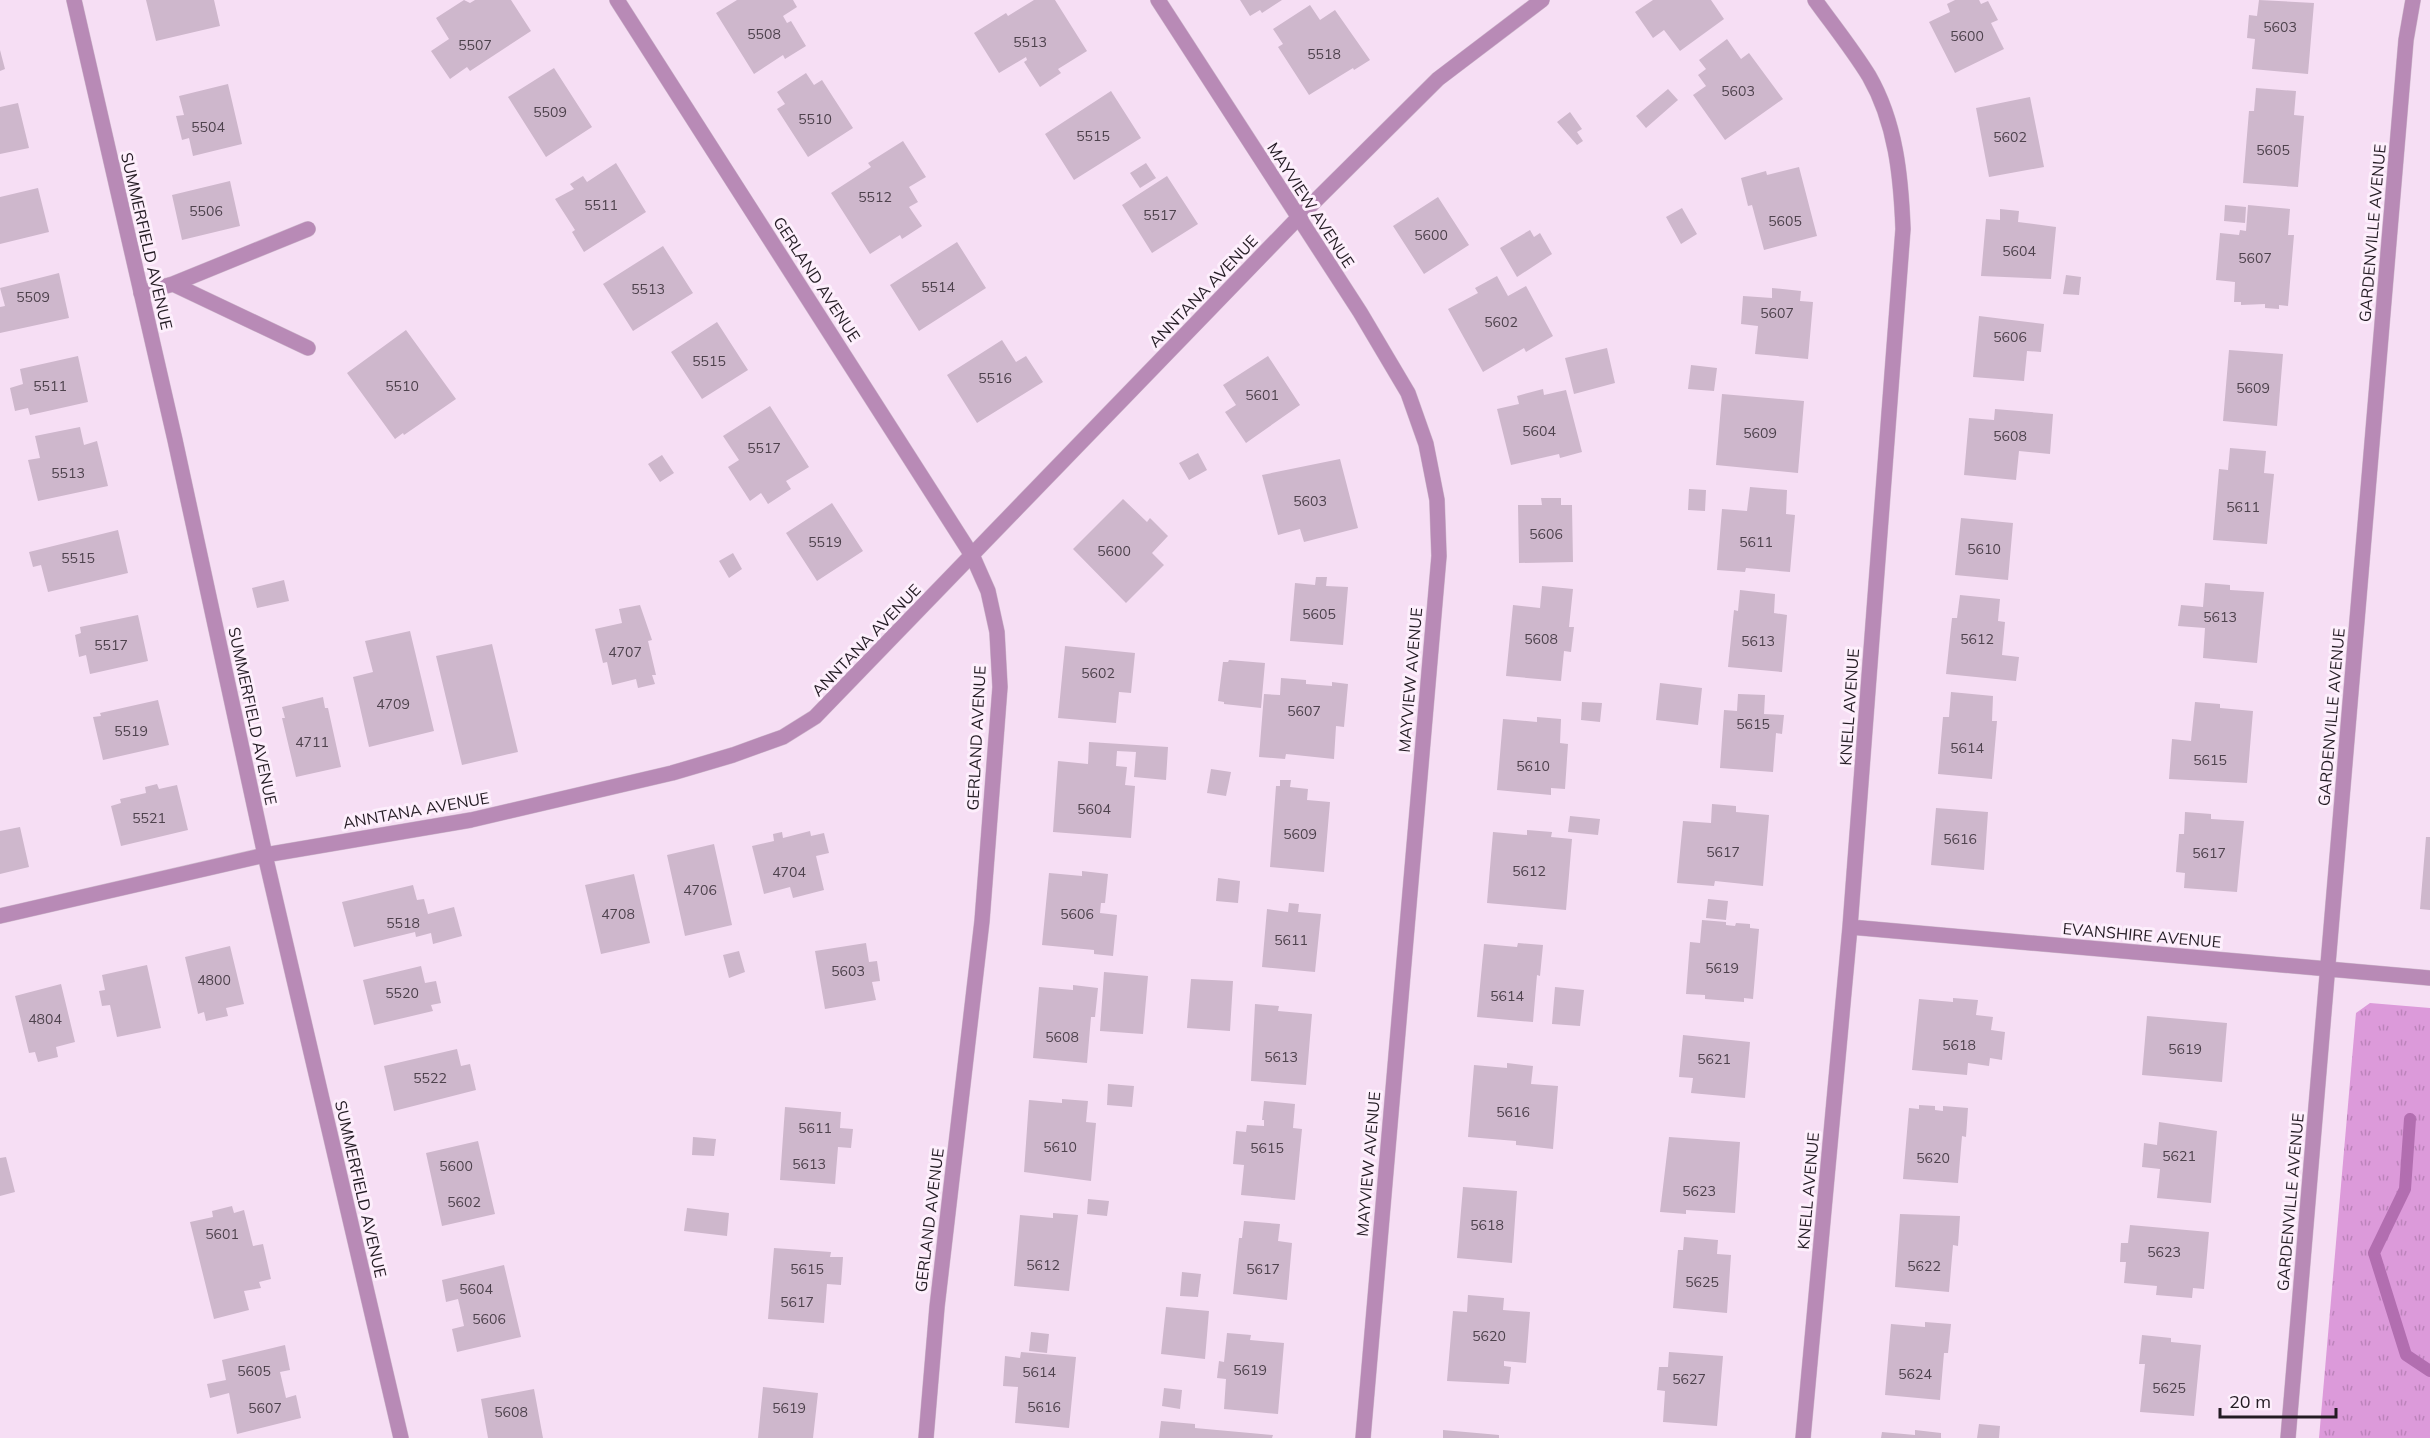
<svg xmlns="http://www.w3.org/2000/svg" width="2430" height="1438" viewBox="0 0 2430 1438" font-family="Mulish,sans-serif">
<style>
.grass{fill:url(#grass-tufts)}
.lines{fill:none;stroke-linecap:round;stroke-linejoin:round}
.stream{stroke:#b26eb0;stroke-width:12}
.building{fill:#ceb7cc}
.lane-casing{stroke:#d0bbce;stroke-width:16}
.street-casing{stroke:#d0bbce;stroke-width:16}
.lane{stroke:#b88ab6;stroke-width:15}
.street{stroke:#b88ab6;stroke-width:15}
.labels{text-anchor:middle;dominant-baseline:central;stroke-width:6;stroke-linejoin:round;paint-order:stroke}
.number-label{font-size:14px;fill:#4e424d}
.street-label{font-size:16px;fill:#231b23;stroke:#fdeffc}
</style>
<defs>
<pattern id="grass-tufts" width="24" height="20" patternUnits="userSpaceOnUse" patternTransform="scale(1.5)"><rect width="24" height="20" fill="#dc9ada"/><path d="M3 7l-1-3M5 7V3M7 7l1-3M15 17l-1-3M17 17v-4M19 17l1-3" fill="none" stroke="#bc84bb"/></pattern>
</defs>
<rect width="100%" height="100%" fill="#f6def4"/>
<path class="grass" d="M2370 1003 2430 1008V1438H2319L2356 1013Z"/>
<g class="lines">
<path class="stream" d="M2410 1119 2405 1189 2374 1253 2406 1355 2430 1371"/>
</g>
<path class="building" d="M146 0H214L220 26 156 41Z
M464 0 470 3 475 0H511L531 31 470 71 467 67 450 79 431 51 449 39 436 18Z
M737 0H793L797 7 783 16 787 23 791 21 806 46 785 59 783 55 754 74 716 13Z
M1034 0H1055L1087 51 1058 69 1061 73 1040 87 1024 62 1027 60 1026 57 999 73 974 33 1006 13 1008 16Z
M1240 0H1282L1262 13 1260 10 1250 16Z
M1653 0H1711L1724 19 1680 51 1664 30 1653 38 1635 12Z
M1955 0H1979L1981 4 1988 1 1998 20 1991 23 2004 49 1955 73 1929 22 1950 12 1947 4Z
M2259 0 2314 3 2308 74 2252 69 2255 39 2247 38 2249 15 2257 16Z
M1310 5 1320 20 1335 10 1370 60 1354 70 1353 68 1309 95 1278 47 1283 44 1273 29Z
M1727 39 1741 59 1749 53 1783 99 1725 140 1693 95 1706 86 1698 75 1706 69 1699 60Z
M0 50 5 69 0 71Z
M554 68 592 127 546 157 508 97Z
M806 73 814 85 822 80 853 128 808 157 777 109 785 104 777 92Z
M228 84 242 144 193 156 189 138 182 140 176 116 184 115 179 96Z
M2256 88 2296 91 2294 115 2304 116 2298 187 2243 183 2249 111H2254Z
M1668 89 1678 100 1646 128 1636 116Z
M1111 91 1141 138 1074 180 1045 134Z
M2030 97 2044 167 1989 177 1976 108Z
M18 103 29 148 0 154V107Z
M1570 112 1582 129 1577 132 1583 141 1577 145 1557 122Z
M903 141 926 177 909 187 918 202 909 207 922 226 902 239 900 235 870 254 831 193 871 167 868 163Z
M616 163 646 212 584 252 572 232 575 230 555 199 574 189 570 184 583 176 587 182Z
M1146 163 1156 178 1140 188 1130 173Z
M1799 167 1817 236 1764 250 1752 205 1748 206 1741 178 1766 171 1767 175Z
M1167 176 1198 224 1152 253 1122 205Z
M230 181 240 226 182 240 172 195Z
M38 188 49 232 0 244V197Z
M1438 197 1469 245 1424 274 1393 226Z
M2225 205 2246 207 2245 223 2224 221Z
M2248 205 2290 209 2288 235H2294L2288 306 2279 305V309L2265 308V304L2241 305V302H2234L2235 282 2216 280 2220 233 2239 235 2240 230 2246 231Z
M1682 208 1697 234 1681 244 1666 217Z
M2000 209 2019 211 2018 222 2056 227 2051 279 1981 276 1986 219 2000 220Z
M1530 230 1534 237 1540 233 1552 254 1517 277 1500 248Z
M957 242 986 288 919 331 890 285Z
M663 246 693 293 633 331 603 284Z
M59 273 69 318 0 333V307L5 306 0 288Z
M2066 275 2081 277 2079 295 2063 294Z
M1497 276 1508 296 1526 286 1553 336 1526 352 1524 348 1483 372 1448 309 1478 293 1475 288Z
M1772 288 1801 291 1800 301 1813 302 1808 359 1755 354 1758 326 1741 324 1743 296 1772 298Z
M1979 316 2044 324 2041 352 2027 351 2024 381 1973 377Z
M717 322 748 370 702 399 671 352Z
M406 330 456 399 404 435 403 433 395 439 347 373Z
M1002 340 1016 362 1026 356 1043 382 977 423 947 375Z
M1607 348 1615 383 1574 394 1565 358Z
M2229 350 2283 354 2277 426 2223 421Z
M78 356 88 402 30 415 28 408 15 411 10 388 23 384 20 369Z
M1268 356 1300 405 1246 443 1225 412 1236 405 1223 385Z
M1691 365 1717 368 1714 391 1688 389Z
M1543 389 1544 395 1566 390 1582 452 1560 458 1559 454 1511 465 1497 409 1519 404 1517 396Z
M1722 394 1804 401 1798 473 1716 465Z
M770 406 809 467 786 481 791 489 768 504 761 493 750 501 728 467 739 460 723 436Z
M1995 409 2053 414 2050 454 2019 451 2016 480 1964 475 1969 418 1994 420Z
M80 427 84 445 97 441 108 486 38 501 28 460 40 458 35 436Z
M2230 448 2266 451 2264 473 2274 474 2267 544 2213 540 2219 469 2228 470Z
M1198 453 1207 470 1189 480 1179 463Z
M662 455 674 473 660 482 648 464Z
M1340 459 1358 528 1304 542 1300 529 1278 535 1262 475Z
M1750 487 1787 490 1786 514 1795 515 1790 572 1746 568 1745 572 1717 570 1722 509 1747 511Z
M1689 489 1706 490 1705 511 1688 510Z
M1541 498H1561V505H1572L1573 562 1519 563 1518 505H1542Z
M1123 499 1147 522 1150 518 1168 536 1152 553 1164 565 1126 603 1073 549Z
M832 503 863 551 817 581 786 533Z
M1961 518 2013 523 2008 580 1955 575Z
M118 530 128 573 48 592 41 565 33 567 29 552Z
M733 553 742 569 729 578 719 561Z
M1316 577H1327L1326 586 1348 587 1343 645 1290 641 1295 583 1315 585Z
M284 580 289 601 257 608 252 588Z
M2205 583 2230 585V590L2264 592 2257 663 2203 658 2205 628 2178 626 2181 605 2203 607Z
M1542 586 1573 589 1569 627H1574L1571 652 1564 651 1561 681 1506 676 1513 605 1540 608Z
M1740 590 1775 594 1774 613 1787 615 1782 672 1728 667 1734 610 1738 611Z
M1960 595 2000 599 1998 621 2005 622 2002 655 2019 657 2016 681 1946 674 1952 618H1957Z
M640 605 652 640 648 641 656 675H652L655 684 638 688 636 679 612 685 607 662 603 663 595 629 622 623 619 609Z
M138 615 148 661 90 674 86 655 79 657 75 635 81 633 80 627Z
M410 631 434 731 369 747 353 677 373 672 365 641Z
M492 644 518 752 462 765 436 656Z
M1065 646 1135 653 1131 693 1119 692 1116 723 1058 718Z
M1229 660 1265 663 1261 708 1224 704V702L1218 701 1223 662H1228Z
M1281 678 1306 680V684L1332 686V682L1348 684 1344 727 1336 726 1334 759 1286 754 1285 759 1259 757 1264 694 1280 695Z
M1660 683 1702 688 1698 725 1656 720Z
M1951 692 1993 696 1992 721H1997L1992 779 1938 774 1943 717H1949Z
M1738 694 1765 695 1764 714 1784 715 1782 734 1776 733 1773 772 1720 768 1724 710 1737 711Z
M323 697 325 708H328L341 767 296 777 282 718H285L282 707Z
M158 700 169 745 103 760 93 717 101 716 100 713Z
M1582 702 1602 703 1600 722 1581 720Z
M2195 702 2220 704V708L2253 711 2247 783 2169 779 2172 739 2191 741Z
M1537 717 1561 719 1560 743 1568 744 1565 789 1551 788V795L1497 790 1503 719 1537 722Z
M1089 742 1168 747 1166 780 1134 777 1136 752 1117 751 1116 766 1127 767 1125 785 1135 786 1131 838 1053 832 1058 761 1088 764Z
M1211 769 1231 772 1226 796 1207 793Z
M1280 780H1291L1290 787 1308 789 1307 800 1330 802 1324 872 1270 867 1276 786H1280Z
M157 784 159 789 177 785 188 830 121 846 111 806 121 803 120 799 146 793 145 787Z
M1712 804 1736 806V812L1769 815 1763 886 1715 881 1714 886 1677 883 1683 821 1711 823Z
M1936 808 1988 812 1984 870 1931 865Z
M2185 812 2211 814V819L2244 821 2237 892 2184 888 2185 873 2176 872 2179 834H2184Z
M1570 816 1600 819 1598 835 1568 832Z
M20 827 29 867 0 874V831Z
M1527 830 1552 832 1551 837 1572 839 1566 910 1487 903 1493 832 1527 835Z
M810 831 811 836 824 833 829 853 816 856 824 890 793 898 790 887 764 894 752 846 774 841 773 834 782 832 783 838Z
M2426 837H2430V910L2420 909Z
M714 844 732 925 685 936 667 855Z
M1082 871 1108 874 1105 903H1101L1100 913 1117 915 1113 956 1094 954V950L1042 945 1049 873 1082 876Z
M634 874 650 943 601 954 585 885Z
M1218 878 1240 881 1238 903 1216 901Z
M413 885 417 900 424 899 428 914 454 907 462 936 433 944 431 933 416 937 415 932 354 947 342 902Z
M1708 899 1728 901 1726 920 1706 918Z
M1289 903 1299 904 1298 912 1321 914 1315 972 1262 967 1267 909 1288 912Z
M1702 920 1726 922V925L1735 926 1736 923 1750 924V928L1759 929 1753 999 1744 998V1002L1705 999V995L1686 994 1690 942 1700 943Z
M866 943 869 962 877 961 880 981 872 982 876 1000 825 1009 815 951Z
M1518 943 1543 945 1540 976 1537 975 1533 1022 1477 1017 1484 944 1517 947Z
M230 946 244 1004 226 1008 228 1016 206 1021 204 1012 198 1014 185 957Z
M739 951 745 972 729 978 723 955Z
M147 965 161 1028 117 1037 110 1005 102 1006 99 991 105 990 102 975Z
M421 966 425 983 436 981 441 1003 431 1005 433 1011 374 1025 363 980Z
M1104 972 1148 976 1143 1034 1100 1031Z
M1191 979 1233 981 1230 1031 1187 1028Z
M61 984 75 1042 56 1047 58 1057 38 1062 35 1052 29 1053 15 996Z
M1073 985 1098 988 1095 1017H1091L1087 1063 1033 1058 1039 987 1073 990Z
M1555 987 1584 990 1580 1026 1552 1024Z
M1953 998 1978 1000 1976 1015 1993 1017 1991 1030 2005 1032 2002 1060 1990 1058 1989 1066 1968 1063 1967 1075 1912 1070 1919 999 1953 1002Z
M1255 1004 1279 1006 1278 1011 1312 1014 1306 1085 1251 1081Z
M2147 1016 2227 1023 2222 1082 2142 1075Z
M1683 1035 1750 1042 1745 1098 1691 1093 1693 1078 1679 1077Z
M457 1049 461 1066 470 1064 476 1090 394 1111 384 1066Z
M1507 1063 1533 1066 1531 1084 1558 1086 1553 1149 1516 1145V1141L1468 1137 1474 1065 1507 1068Z
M1108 1084 1134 1086 1132 1107 1107 1105Z
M1062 1099 1088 1101 1086 1122 1096 1123 1091 1181 1024 1172 1029 1100 1062 1103Z
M1264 1101 1295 1104 1293 1128 1302 1129 1295 1200 1241 1195 1244 1165 1233 1164 1236 1131 1246 1132 1247 1125 1264 1126V1120H1262Z
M1919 1105 1935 1106V1110L1943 1111V1106L1968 1108 1966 1137 1962 1136 1958 1183 1903 1179 1909 1108 1919 1109Z
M785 1107 841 1112 840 1128 853 1129 851 1148 838 1147 835 1184 780 1180Z
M2159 1122 2217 1131 2211 1203 2157 1198 2160 1169 2142 1167 2144 1143 2157 1145Z
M693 1137 716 1139 714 1156 692 1155Z
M1669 1137 1740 1142 1735 1213 1686 1210V1214L1660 1212Z
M478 1141 495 1214 442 1226 426 1153Z
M6 1157 15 1192 0 1196V1158Z
M1463 1187 1517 1191 1512 1263 1457 1258Z
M1088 1199 1109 1201 1107 1216 1087 1214Z
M232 1206 234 1213 244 1210 253 1246 263 1244 271 1279 259 1282 261 1288 244 1291 249 1310 214 1319 190 1222 213 1217 212 1211Z
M687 1208 729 1213 727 1236 684 1231Z
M1053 1213 1078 1215 1069 1291 1014 1286 1020 1215 1053 1218Z
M1900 1214 1960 1216 1958 1246 1953 1245 1949 1292 1895 1287Z
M1244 1221 1280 1224 1278 1241 1292 1243 1287 1300 1233 1294 1239 1238H1242Z
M2130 1225 2209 1232 2204 1289 2193 1288 2192 1298 2156 1295 2157 1286 2124 1283 2126 1262H2120L2121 1243H2128Z
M1684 1237 1718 1240 1717 1254 1731 1255 1727 1313 1673 1308 1678 1250H1683Z
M774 1248 831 1252 830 1257H843L841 1285 827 1284 824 1323 768 1319Z
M504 1265 521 1337 457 1352 452 1329 464 1326 461 1312 458 1299 446 1302 442 1280Z
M1182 1272 1201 1274 1198 1297 1180 1296Z
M1468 1295 1504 1298 1503 1310 1530 1312 1526 1363 1504 1361V1366L1511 1367 1509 1384 1447 1381 1453 1311 1467 1312Z
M1166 1307 1209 1311 1205 1359 1161 1354Z
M1925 1322 1951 1324 1948 1353H1944L1940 1400 1885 1395 1891 1324 1925 1327Z
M1031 1332 1049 1334 1047 1353 1029 1351Z
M1227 1333 1251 1335 1250 1340 1284 1343 1278 1414 1224 1409 1226 1379 1217 1378 1219 1361 1224 1362Z
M2142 1335 2171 1338V1342L2201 1345 2194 1416 2140 1412 2145 1364H2139Z
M285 1345 290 1370 280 1372 286 1398 296 1395 301 1418 237 1434 229 1393 210 1398 207 1384 226 1380 222 1360Z
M1021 1352 1076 1357 1069 1428 1015 1423 1018 1387 1003 1386 1005 1356 1020 1358Z
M1669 1352 1723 1356 1717 1426 1663 1422 1665 1391 1657 1390 1659 1367H1668Z
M763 1387 818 1393 813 1438H758Z
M1164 1388 1182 1390 1180 1409 1162 1406Z
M534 1389 543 1438H488L481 1399Z
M1161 1421 1195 1424V1428L1273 1435 1272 1438H1159Z
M1979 1424 2000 1426 1999 1438H1977Z
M1443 1430 1499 1435V1438H1443Z
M1915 1430 1941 1433V1438H1881L1882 1432 1915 1435Z"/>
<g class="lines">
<g class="lane-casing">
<path id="lane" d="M173 284 308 348
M141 293 173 284 308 229"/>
</g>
<g class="street-casing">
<path id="street" d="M74 0 175 440 265 855 401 1438
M617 0 973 557 988 591 997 632 1000 687 982 921 937 1307 926 1438
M1158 0 1360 312 1408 393 1426 444 1437 500 1439 556 1363 1438
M0 916 265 855 471 820 672 773 733 755 783 737 815 717 1298 218 1438 79 1542 0
M1850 927 2430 978
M1803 1438 1850 927 1903 229C1901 177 1896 123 1869 76 1853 50 1833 25 1815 0
M2288 1438 2406 40 2413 0"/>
</g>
<use href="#lane" class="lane"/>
<use href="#street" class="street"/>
</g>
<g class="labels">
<g class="number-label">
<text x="2280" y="27">5603</text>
<text x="764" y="34">5508</text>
<text x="1967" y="36">5600</text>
<text x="1030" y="42">5513</text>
<text x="475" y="45">5507</text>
<text x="1324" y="54">5518</text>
<text x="1738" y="91">5603</text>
<text x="550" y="112">5509</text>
<text x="815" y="119">5510</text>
<text x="208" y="127">5504</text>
<text x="1093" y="136">5515</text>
<text x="2010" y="137">5602</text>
<text x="2273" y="150">5605</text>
<text x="875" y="197">5512</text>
<text x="601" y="205">5511</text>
<text x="206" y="211">5506</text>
<text x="1160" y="215">5517</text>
<text x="1785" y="221">5605</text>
<text x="1431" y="235">5600</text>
<text x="2019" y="251">5604</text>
<text x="2255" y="258">5607</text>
<text x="938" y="287">5514</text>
<text x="648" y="289">5513</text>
<text x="33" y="297">5509</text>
<text x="1777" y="313">5607</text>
<text x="1501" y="322">5602</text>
<text x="2010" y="337">5606</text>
<text x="709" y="361">5515</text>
<text x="995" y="378">5516</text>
<text x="50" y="386">5511</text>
<text x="402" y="386">5510</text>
<text x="2253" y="388">5609</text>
<text x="1262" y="395">5601</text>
<text x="1539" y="431">5604</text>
<text x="1760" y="433">5609</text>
<text x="2010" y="436">5608</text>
<text x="764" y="448">5517</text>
<text x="68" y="473">5513</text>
<text x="1310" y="501">5603</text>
<text x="2243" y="507">5611</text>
<text x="1546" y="534">5606</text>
<text x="825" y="542">5519</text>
<text x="1756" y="542">5611</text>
<text x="1984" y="549">5610</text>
<text x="1114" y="551">5600</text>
<text x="78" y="558">5515</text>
<text x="1319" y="614">5605</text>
<text x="2220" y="617">5613</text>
<text x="1541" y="639">5608</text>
<text x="1977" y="639">5612</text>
<text x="1758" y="641">5613</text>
<text x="111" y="645">5517</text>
<text x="625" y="652">4707</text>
<text x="1098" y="673">5602</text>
<text x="393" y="704">4709</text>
<text x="1304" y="711">5607</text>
<text x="1753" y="724">5615</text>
<text x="131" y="731">5519</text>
<text x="312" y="742">4711</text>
<text x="1967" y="748">5614</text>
<text x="2210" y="760">5615</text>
<text x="1533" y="766">5610</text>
<text x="1094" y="809">5604</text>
<text x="149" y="818">5521</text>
<text x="1300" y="834">5609</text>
<text x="1960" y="839">5616</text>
<text x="1723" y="852">5617</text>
<text x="2209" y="853">5617</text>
<text x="1529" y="871">5612</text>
<text x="789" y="872">4704</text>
<text x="700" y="890">4706</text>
<text x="618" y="914">4708</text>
<text x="1077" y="914">5606</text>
<text x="403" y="923">5518</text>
<text x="1291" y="940">5611</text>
<text x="1722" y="968">5619</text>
<text x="848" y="971">5603</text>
<text x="214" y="980">4800</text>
<text x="402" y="993">5520</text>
<text x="1507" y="996">5614</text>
<text x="45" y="1019">4804</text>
<text x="1062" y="1037">5608</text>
<text x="1959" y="1045">5618</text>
<text x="2185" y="1049">5619</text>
<text x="1281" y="1057">5613</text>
<text x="1714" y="1059">5621</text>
<text x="430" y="1078">5522</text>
<text x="1513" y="1112">5616</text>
<text x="815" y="1128">5611</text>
<text x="1060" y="1147">5610</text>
<text x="1267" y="1148">5615</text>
<text x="2179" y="1156">5621</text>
<text x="1933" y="1158">5620</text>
<text x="809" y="1164">5613</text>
<text x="456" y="1166">5600</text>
<text x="1699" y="1191">5623</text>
<text x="464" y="1202">5602</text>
<text x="1487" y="1225">5618</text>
<text x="222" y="1234">5601</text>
<text x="2164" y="1252">5623</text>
<text x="1043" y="1265">5612</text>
<text x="1924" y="1266">5622</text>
<text x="807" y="1269">5615</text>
<text x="1263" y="1269">5617</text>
<text x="1702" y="1282">5625</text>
<text x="476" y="1289">5604</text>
<text x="797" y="1302">5617</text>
<text x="489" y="1319">5606</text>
<text x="1489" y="1336">5620</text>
<text x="1250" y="1370">5619</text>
<text x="254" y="1371">5605</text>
<text x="1039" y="1372">5614</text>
<text x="1915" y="1374">5624</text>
<text x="1689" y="1379">5627</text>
<text x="2169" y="1388">5625</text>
<text x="1044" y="1407">5616</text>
<text x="265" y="1408">5607</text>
<text x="789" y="1408">5619</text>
<text x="511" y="1412">5608</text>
</g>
<g class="street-label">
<text transform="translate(1311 205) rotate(57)">MAYVIEW AVENUE</text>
<text transform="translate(2372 233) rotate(-85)">GARDENVILLE AVENUE</text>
<text transform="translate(147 241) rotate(77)">SUMMERFIELD AVENUE</text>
<text transform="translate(817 279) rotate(57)">GERLAND AVENUE</text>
<text transform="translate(1203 291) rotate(-46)">ANNTANA AVENUE</text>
<text transform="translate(866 640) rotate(-46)">ANNTANA AVENUE</text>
<text transform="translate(1410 680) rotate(-85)">MAYVIEW AVENUE</text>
<text transform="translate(1849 707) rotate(-86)">KNELL AVENUE</text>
<text transform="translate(253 716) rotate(78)">SUMMERFIELD AVENUE</text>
<text transform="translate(2331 717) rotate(-85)">GARDENVILLE AVENUE</text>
<text transform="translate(976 738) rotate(-87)">GERLAND AVENUE</text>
<text transform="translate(416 810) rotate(-10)">ANNTANA AVENUE</text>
<text transform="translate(2142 935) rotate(5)">EVANSHIRE AVENUE</text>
<text transform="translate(1368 1164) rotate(-85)">MAYVIEW AVENUE</text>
<text transform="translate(361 1189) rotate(77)">SUMMERFIELD AVENUE</text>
<text transform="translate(1808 1191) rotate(-85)">KNELL AVENUE</text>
<text transform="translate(2290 1202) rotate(-85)">GARDENVILLE AVENUE</text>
<text transform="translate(929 1220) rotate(-83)">GERLAND AVENUE</text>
</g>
</g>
<path d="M2220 1408v9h116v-9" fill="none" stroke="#231b23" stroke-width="3"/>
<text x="2229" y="1408" font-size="18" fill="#231b23" stroke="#fdeffc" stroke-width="4.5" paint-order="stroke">20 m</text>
</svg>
